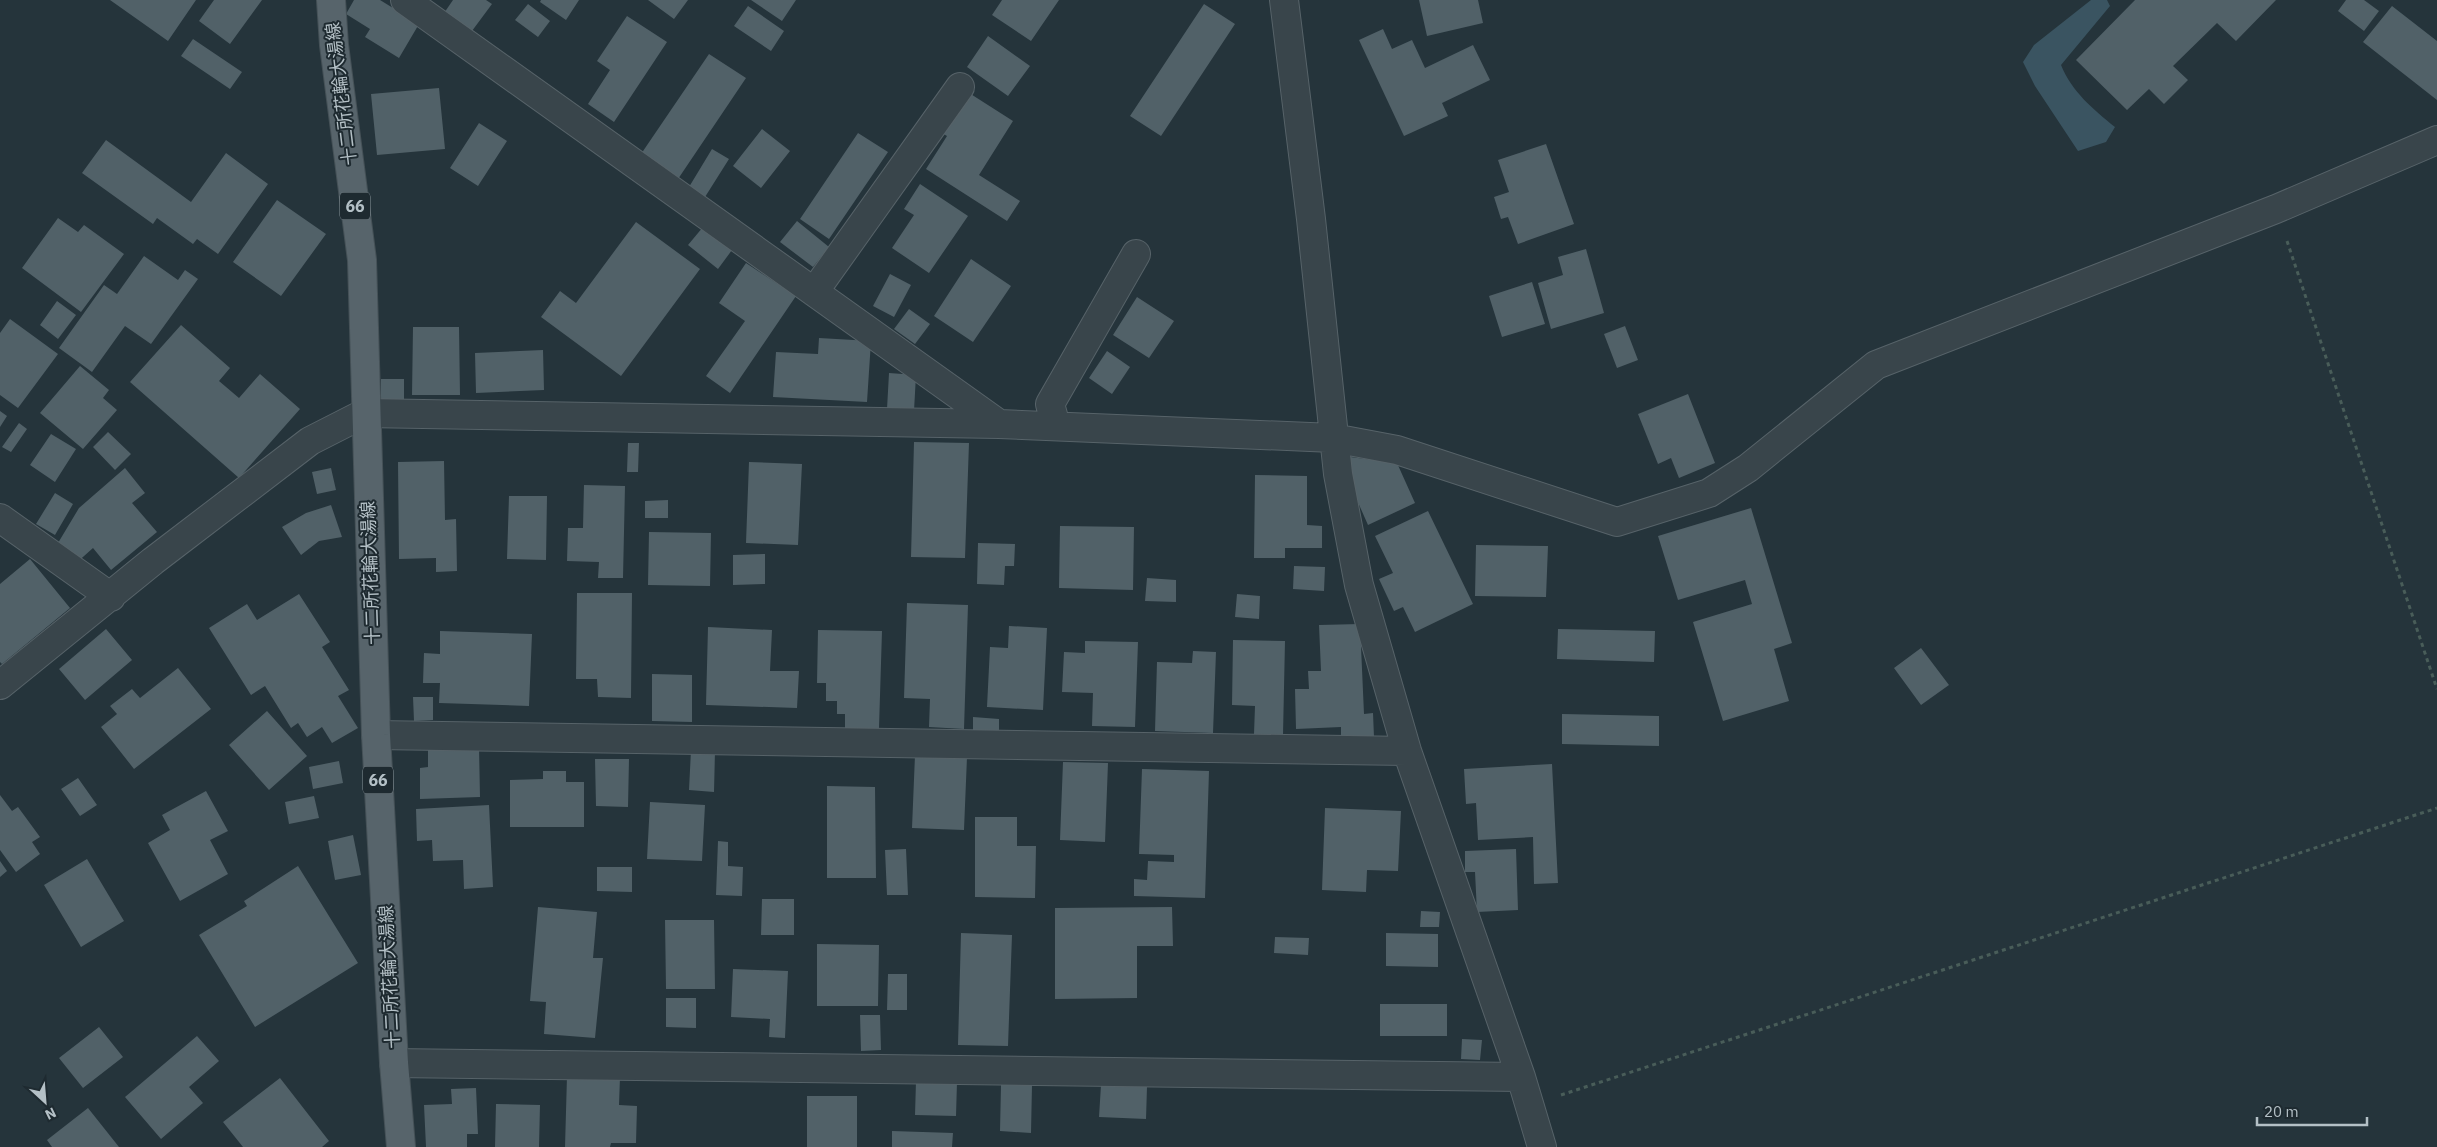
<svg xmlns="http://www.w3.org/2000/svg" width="2437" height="1147" viewBox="0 0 2437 1147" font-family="'IBM Plex Sans','Noto Sans JP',sans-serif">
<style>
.water{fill:#3a5461}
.building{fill:#516168}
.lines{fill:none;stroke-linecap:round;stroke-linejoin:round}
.minor-casing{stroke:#576369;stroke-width:30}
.primary-casing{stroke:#455157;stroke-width:30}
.path{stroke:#495d59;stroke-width:3;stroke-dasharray:4 4;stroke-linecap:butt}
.minor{stroke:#39454b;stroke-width:28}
.primary{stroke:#57646b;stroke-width:28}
.labels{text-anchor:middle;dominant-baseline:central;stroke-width:4;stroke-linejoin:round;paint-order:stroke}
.shield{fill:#1e2a30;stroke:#879399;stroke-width:1}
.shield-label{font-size:16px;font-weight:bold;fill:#b4c0c6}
.street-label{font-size:18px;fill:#b4c0c6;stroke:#1e2a30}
</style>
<rect width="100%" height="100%" fill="#25343b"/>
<path class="water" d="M2091 0H2107L2110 6 2061 65C2072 92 2093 109 2115 127L2106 142 2078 151 2035 86 2023 62 2034 45Z"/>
<path class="building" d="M110 0H196L168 41Z
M214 0H262L230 44 199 21Z
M354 0H380L419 24 399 58 365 37 370 29 346 14Z
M453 0H486L492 4 469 35 442 16Z
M541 0H579L566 20 540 2Z
M648 0H688L674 19Z
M751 0H796L782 21Z
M1002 0H1059L1031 41 992 15Z
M1419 0H1478L1483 23 1427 36Z
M2135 0H2276L2236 41 2217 23 2173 66 2188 80 2164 104 2149 89 2127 110 2076 60Z
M2346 0H2364L2379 11 2364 31 2338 11Z
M528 4 550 21 538 37 515 20Z
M1204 4 1235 24 1161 136 1130 116Z
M748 6 784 31 771 51 734 26Z
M2392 6 2437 41V100L2363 42Z
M627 16 667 42 614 122 588 104 610 70 597 61Z
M1383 29 1392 49 1412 40 1425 68 1473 45 1490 80 1442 103 1448 116 1404 136 1359 40Z
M988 36 1030 66 1008 96 967 67Z
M193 39 242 72 230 89 181 56Z
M709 54 746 78 676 182 639 157Z
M439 88 445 149 377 155 371 94Z
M966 91 1013 121 979 175 1020 201 1007 221 926 169 947 136 940 132Z
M479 123 507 141 478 186 450 168Z
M762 129 790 151 761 188 733 166Z
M858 133 888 152 829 239 800 219Z
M106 140 191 202 226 153 268 184 218 254 197 239 193 244 157 218 153 224 82 173Z
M1546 144 1574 224 1518 244 1508 217 1501 219 1494 197 1509 192 1498 160Z
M712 149 729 159 705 197 689 187Z
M920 184 968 216 929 273 892 248 914 215 904 209Z
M277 200 326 234 281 296 233 262Z
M58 218 78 232 84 225 124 254 81 312 22 268Z
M797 221 829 247 813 267 780 242Z
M636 222 700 269 621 376 541 317 560 291 576 303Z
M703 227 732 250 718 269 688 245Z
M1586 249 1604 313 1551 329 1538 283 1563 275 1558 257Z
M144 256 178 280 185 270 198 279 151 344 125 326 92 372 59 348 104 285 117 294Z
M971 259 1011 286 973 342 934 316Z
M746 263 796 296 730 393 706 376 745 321 719 303Z
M890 274 911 285 894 317 873 306Z
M1532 282 1545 324 1502 337 1489 296Z
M1137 297 1174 321 1149 358 1113 335Z
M57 301 76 315 58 339 40 325Z
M909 309 930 324 915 344 894 329Z
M10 319 58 354 18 408 0 395V333Z
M181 325 230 368 219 381 239 398 260 374 300 409 239 478 130 382Z
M1625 326 1638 360 1617 368 1604 334Z
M413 327H459L460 395H412Z
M819 338 871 341 867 402 773 397 776 352 818 354Z
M543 350 544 390 476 393 475 353Z
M1107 351 1130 367 1112 394 1089 378Z
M80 366 109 390 103 398 117 410 83 449 40 413Z
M889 373 916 375 914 411 887 409Z
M381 379H404V401H381Z
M1688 394 1715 463 1679 478 1671 458 1658 464 1638 414Z
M0 411 7 416 0 427Z
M19 423 27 429 11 452 2 447Z
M108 432 131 454 115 470 93 447Z
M51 434 76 449 55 482 30 465Z
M914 442 969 443 965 558 911 557Z
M628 443H639L638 472H627Z
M1350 457 1397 463 1415 503 1368 525 1353 491Z
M444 461 445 520 456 519 457 571 436 572V558L399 559 398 462Z
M749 462 802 464 798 545 746 543Z
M125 468 145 493 132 503 157 532 111 570 93 548 74 565 58 543 79 508Z
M331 468 336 490 317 494 312 472Z
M1255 475 1307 476V525L1322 526V548H1285V558H1254Z
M584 485 625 486 623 578H598L599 562 567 561 568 528H583Z
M55 493 73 504 55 535 36 524Z
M509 496H547L546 560 507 559Z
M668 500V518H645V501Z
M331 505 342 537 319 541 301 555 282 527 306 513Z
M1751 508 1792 643 1774 649 1789 701 1723 721 1693 622 1752 604 1745 580 1678 600 1658 536Z
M1428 511 1473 604 1415 632 1403 607 1394 611 1379 579 1393 573 1375 536Z
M1060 526 1134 527 1133 590 1059 588Z
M649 532 711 533 710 586 648 585Z
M978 543 1015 544 1014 566H1005L1004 585 977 584Z
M1476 545 1548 546 1546 597 1475 596Z
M765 554V584L733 585V555Z
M30 559 70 608 2 664 0 662V584Z
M1294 566 1325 567 1324 591 1293 589Z
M1147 578 1176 580V602L1145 601Z
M577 593H632L631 698 598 697 597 679H576Z
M299 594 330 642 322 647 349 690 338 696 358 728 332 743 322 727 307 737 298 723 291 728 265 686 251 695 209 628 247 604 257 620Z
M1237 594 1260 596 1259 619 1235 617Z
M907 603 968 605 964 729 929 727 930 699 904 698Z
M1360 624 1364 714 1373 713 1374 737 1341 738V727L1296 729 1295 689H1309L1308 671H1321L1319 625Z
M1009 626 1047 628 1043 710 987 707 990 647 1008 648Z
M708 627 772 630 770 671H799L797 708 706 705Z
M106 629 132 660 85 700 59 669Z
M1558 629 1655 631 1654 662 1557 659Z
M818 630 882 631 879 728H845V714H837V701H826V683H817Z
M440 631 532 634 529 706 439 703 440 683H423L424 653 440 654Z
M1233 640 1285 641 1283 735 1254 734 1255 706 1232 705Z
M1085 641 1138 642 1135 727 1092 726 1093 693 1062 692 1064 652 1085 653Z
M1921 648 1949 685 1921 705 1894 668Z
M1193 651 1216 652 1213 733 1155 731 1157 662 1192 663Z
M178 668 211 709 134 769 101 727 117 714 110 706 132 689 140 698Z
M652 674 692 675V722L652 721Z
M413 697H433V720L414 721Z
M267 711 307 756 269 790 229 745Z
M1562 714 1659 716V746L1562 744Z
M973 717 999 719V731L973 730Z
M479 746 480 797 420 799V768L428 767V747Z
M691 750 715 751 714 792 689 790Z
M915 755 967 757 964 830 912 828Z
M595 759H629L628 807 596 806Z
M339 761 343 783 313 789 309 767Z
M1063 762 1108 763 1105 842 1060 840Z
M1552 764 1558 883 1534 884 1533 837 1478 840 1476 803 1466 804 1464 769Z
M1142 769 1209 771 1205 898 1134 896V879L1147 880 1148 861 1174 862V855L1139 854Z
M543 771H566V782H584V827H510V780L543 779Z
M78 778 97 805 80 816 61 789Z
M827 786 875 787 876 878H827Z
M206 791 228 831 210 840 228 874 180 901 148 843 170 830 162 815Z
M0 795 12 811 18 807 40 837 32 842 40 854 16 872 0 850Z
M314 796 319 818 289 824 285 802Z
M650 802 705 805 702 861 647 859Z
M489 805 493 887 464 889 463 860 433 861 432 840 417 841 416 809Z
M1325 808 1401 811 1398 871 1367 870 1366 892 1322 890Z
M975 817H1017V846H1036L1035 898 975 897Z
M353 835 361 875 335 880 328 841Z
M718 841 728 842V866L743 867 742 896 716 895Z
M906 849 908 895H887L885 850Z
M1516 849 1518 910 1477 912 1475 872H1465V851Z
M87 859 124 921 81 947 44 885Z
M0 861 7 871 0 877Z
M298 866 358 963 255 1027 199 935 247 906 244 901Z
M597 867H632V892L597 891Z
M762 899H794V935H761Z
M538 907 597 912 593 958H603L595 1038 544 1034 546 1002 530 1001Z
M1172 907 1173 946H1137V998L1055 999V908Z
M1421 911 1440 912 1439 927H1420Z
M665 920H714L715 989H666Z
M961 933 1012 935 1008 1046 958 1045Z
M1386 933 1438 934V967L1386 966Z
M1275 937 1309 938 1308 955 1274 953Z
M817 944 879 945 878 1006H817Z
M733 969 788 971 785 1038 769 1037 770 1019 731 1017Z
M888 974H907V1010H887Z
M666 998H696V1028L666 1027Z
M1380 1004H1447V1036H1380Z
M860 1015H880L881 1050 861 1051Z
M99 1027 123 1057 83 1088 59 1058Z
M197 1036 219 1061 189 1087 203 1103 161 1139 125 1097Z
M1462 1039 1482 1040 1480 1060 1461 1059Z
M567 1076 620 1077 619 1105 637 1106 636 1143H611L610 1147H565Z
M280 1078 329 1141 322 1147H243L223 1122Z
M916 1081 957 1082 956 1116 915 1115Z
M1001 1085H1032L1031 1133 1000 1131Z
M1101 1085 1147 1087 1146 1119 1099 1117Z
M476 1088 478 1134H467V1147H426L424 1105 452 1104 451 1089Z
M807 1096H857V1147H807Z
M496 1104 540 1105 539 1147H495Z
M88 1108 119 1147H52L47 1140Z
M892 1131 953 1133 952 1147H892Z"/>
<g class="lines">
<g class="minor-casing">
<path id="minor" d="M405 0 999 424
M1284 0 1311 219 1338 474 1359 585 1407 751 1521 1077 1542 1147
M814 292 960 87
M1056 426 1050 404 1136 254
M0 518 111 597
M0 685 153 561 310 441 365 413 999 424 1333 438 1397 450 1617 522 1709 493 1748 468 1876 365 2276 209 2437 140
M376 735 1407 751
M394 1063 1521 1077"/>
</g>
<g class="primary-casing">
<path id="primary" d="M331 0 334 45 362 260 376 735 394 1063 401 1147"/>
</g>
<path class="path" d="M2287 241 2437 689
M1561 1095 2437 808"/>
<use href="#minor" class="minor"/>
<use href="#primary" class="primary"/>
</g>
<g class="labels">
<g class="shield">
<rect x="340" y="192.5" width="30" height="27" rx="4"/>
<rect x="363" y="766.5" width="30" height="27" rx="4"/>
</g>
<g class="shield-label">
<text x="355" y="206">66</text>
<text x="378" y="780">66</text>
</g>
<g class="street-label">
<text transform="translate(341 94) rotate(-97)">十二所花輪大湯線</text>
<text transform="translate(370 573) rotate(-92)">十二所花輪大湯線</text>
<text transform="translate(389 977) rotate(-93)">十二所花輪大湯線</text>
</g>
</g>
<g transform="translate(45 1102) rotate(154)" stroke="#1e2a30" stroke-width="4" paint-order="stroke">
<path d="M0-4L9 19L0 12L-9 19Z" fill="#b4c0c6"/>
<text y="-8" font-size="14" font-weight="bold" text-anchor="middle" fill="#b4c0c6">N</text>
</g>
<path d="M2257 1117v8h110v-8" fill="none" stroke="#b4c0c6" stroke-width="2.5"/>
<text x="2264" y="1117" font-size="15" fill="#b4c0c6" stroke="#1e2a30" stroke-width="4" paint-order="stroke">20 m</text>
</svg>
